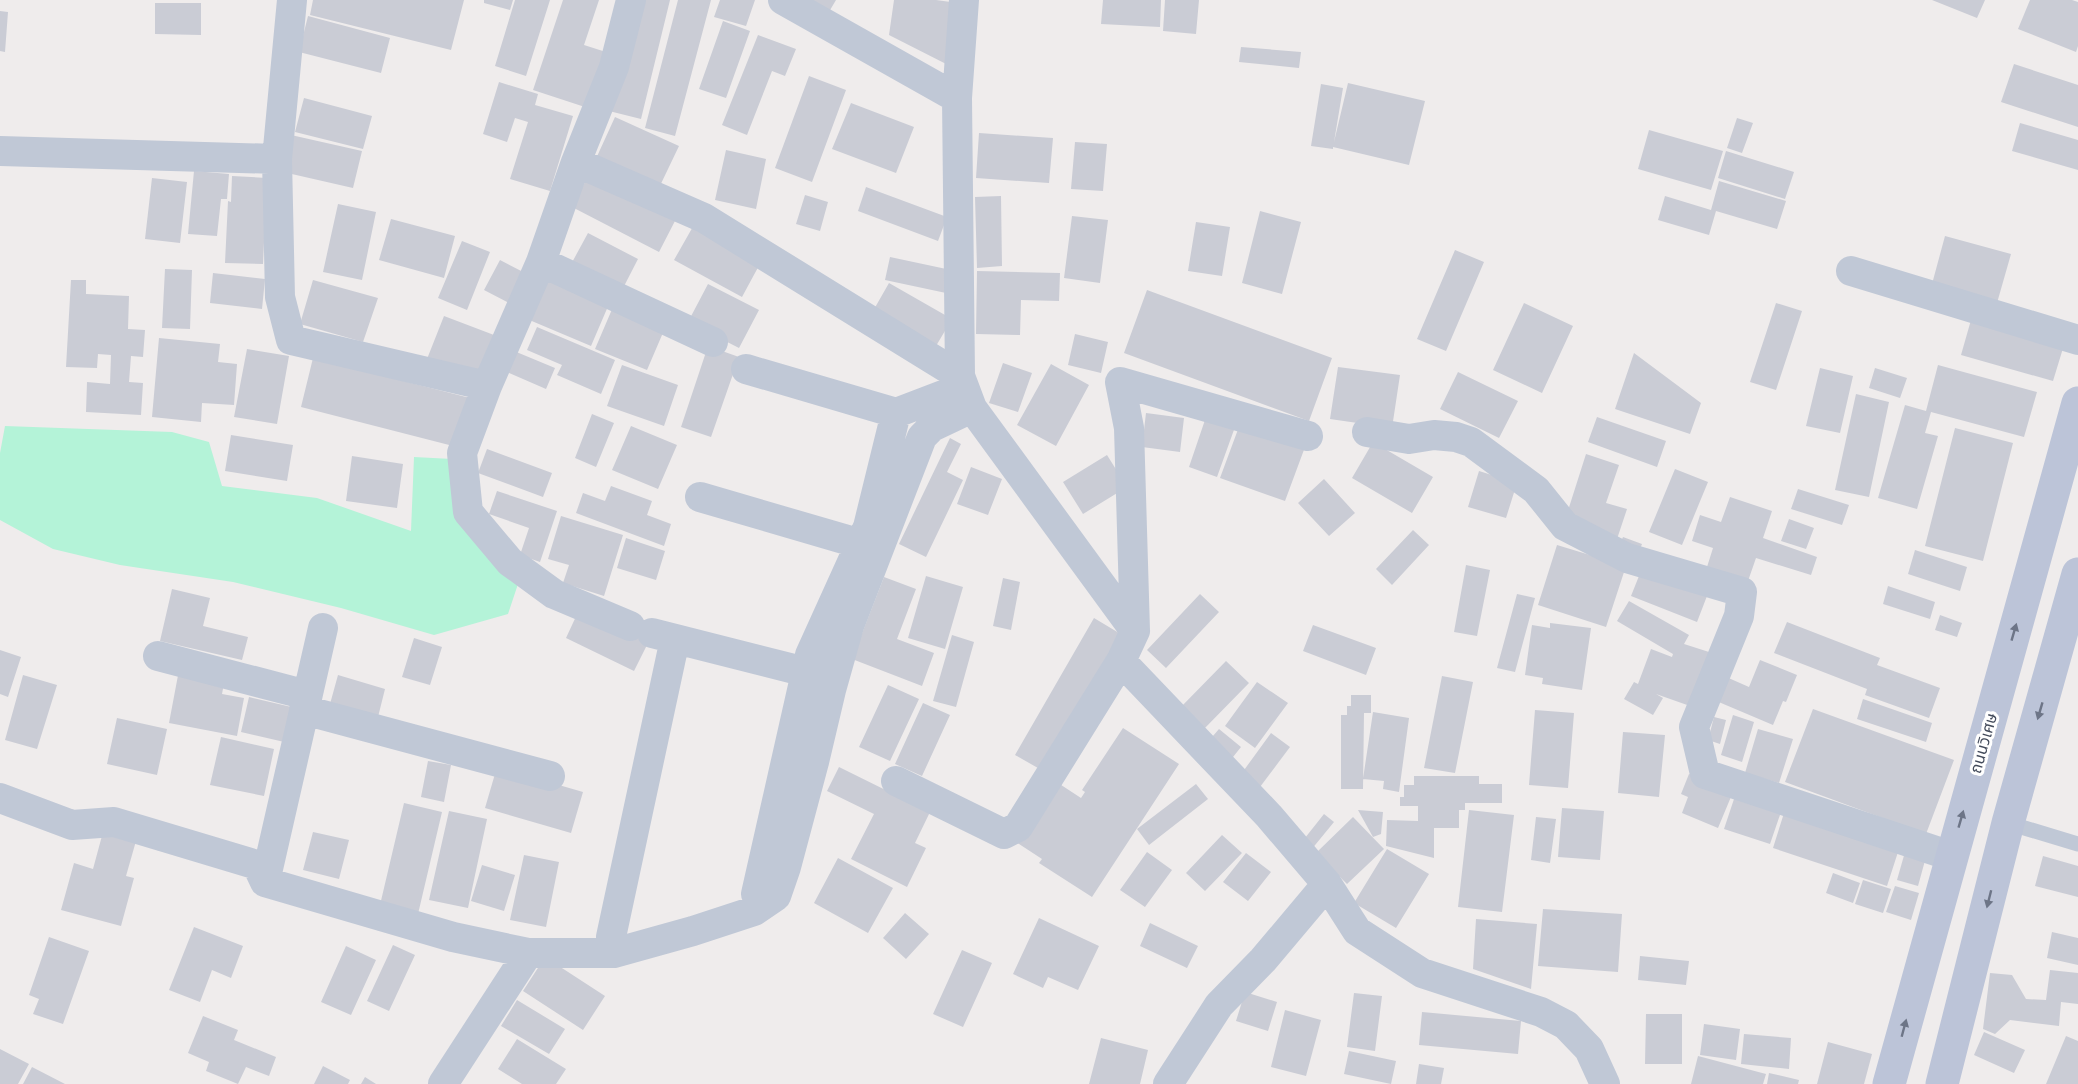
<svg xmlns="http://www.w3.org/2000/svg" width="2078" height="1084" viewBox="0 0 2078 1084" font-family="'PT Sans Narrow','Noto Sans Thai',sans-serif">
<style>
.green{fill:#b4f3d8}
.building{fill:#caccd5}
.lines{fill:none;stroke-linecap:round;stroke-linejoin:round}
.service{stroke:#c0c8d6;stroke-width:15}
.minor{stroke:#c0c8d6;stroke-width:30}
.secondary{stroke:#bcc4d8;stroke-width:33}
.oneway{fill:#6d7587}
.labels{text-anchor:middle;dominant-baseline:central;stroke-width:6;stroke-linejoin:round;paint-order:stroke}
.street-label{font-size:16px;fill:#434b5b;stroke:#fff}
</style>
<rect width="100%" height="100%" fill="#efecec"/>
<path class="green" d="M5 426 172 432 209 442 222 486 317 498 411 531 414 457 452 459 518 584 508 614 434 635 341 608 233 582 120 565 53 549 0 520V453Z"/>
<path class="building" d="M313 0H464L451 50 310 15Z
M484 0H513L510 10 484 3Z
M515 0H550L526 76 495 66Z
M563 0H599L584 45 609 53 591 109 533 90Z
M636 0H670L641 119 609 111Z
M678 0H711L675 136 645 128Z
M720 0H755L746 26 714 17Z
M786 0H836L823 22Z
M894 0H936L958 3 954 68 889 35Z
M1103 0H1161L1160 27 1101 24Z
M1165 0H1199L1196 34 1163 31Z
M1932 0H1985L1977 18Z
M2030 0H2072L2078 2V46L2076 52 2018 29Z
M155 3H201V35L155 34Z
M0 11 8 12 5 52 0 51Z
M308 16 390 38 381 73 299 52Z
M723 21 750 31 726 98 699 89Z
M758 35 796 49 785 76 772 71 747 135 722 125Z
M1241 47 1301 52 1299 68 1239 62Z
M2014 64 2078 85V127L2001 102Z
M809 76 846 90 812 182 775 168Z
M499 82 538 94 535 105 573 116 550 191 510 179 528 122 515 118 507 142 483 134Z
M1348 83 1425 101 1409 165 1333 147V149L1311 146 1321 84 1343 88 1334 142Z
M304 98 372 116 363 149 295 132Z
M851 103 914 127 896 173 832 149Z
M615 117 679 146 657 192 594 163Z
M1737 118 1753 123 1742 153 1727 148Z
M2020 123 2078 140V170L2012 151Z
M1649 130 1723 151 1711 190 1638 169Z
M979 133 1053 138 1049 183 976 178Z
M291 135 362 151 353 188 283 172Z
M1075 142 1107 144 1103 191 1071 189Z
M726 150 766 159 756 209 715 200Z
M1726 151 1794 172 1785 199 1718 178Z
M194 171 229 174 227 199H221L217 236 188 234Z
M589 174 676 219 659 252 572 207Z
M232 176 267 178 263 264 225 263 228 201 231 202Z
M152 178 187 182 180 243 145 239Z
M1719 181 1786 201 1777 229 1716 211 1709 235 1658 220 1665 196 1711 210Z
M866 187 947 217 938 241 858 211Z
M805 195 828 202 820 231 796 224Z
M1001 196 1002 266 977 268 975 197Z
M338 204 376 212 362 280 323 272Z
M1260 211 1301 222 1282 294 1242 283Z
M1072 216 1108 220 1100 283 1064 278Z
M391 219 455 236 444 278 379 260Z
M1196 222 1230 227 1222 276 1188 271Z
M695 223 762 260 742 297 674 260Z
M588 233 638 259 620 294 569 268Z
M1945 236 2011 254 1997 303 1932 284Z
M462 241 490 252 467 310 438 298Z
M1455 250 1484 262 1446 351 1417 339Z
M890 257 951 270 946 293 885 280Z
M500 260 529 275 513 305 484 290Z
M165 269 192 270 190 329 162 328Z
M977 271 1060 273 1059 301 1021 300 1020 335 976 334Z
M213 273 265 279 262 309 210 303Z
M545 278 609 304 591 346 527 319Z
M71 280H86V294L129 296 128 329 145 330 143 357 131 356 129 382 143 383 141 415 86 412 87 382 110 384 111 355 98 354 97 368 66 367Z
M313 280 378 298 363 342 300 324Z
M889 283 952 319 936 346 873 311Z
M708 284 759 310 739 348 688 322Z
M1147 290 1332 358 1309 421 1124 353Z
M1524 303 1573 326 1542 393 1493 370Z
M1776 303 1802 311 1776 390 1750 382Z
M613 307 665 328 647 370 595 349Z
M444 316 494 335 477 378 427 359Z
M1971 320 2064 345 2053 381 1961 355Z
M537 327 615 360 601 394 557 375 562 365 527 350Z
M1075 334 1108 342 1101 373 1068 365Z
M159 338 220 344 218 362 237 364 234 405 202 403 201 422 152 417Z
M708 346 739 357 711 437 681 427Z
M507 348 555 368 546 389 498 368Z
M247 349 289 356 277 424 234 417Z
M1634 353 1701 403 1690 434 1615 409Z
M313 358 470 398 457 447 301 407Z
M1003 363 1032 373 1018 412 989 403Z
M1051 364 1089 385 1056 446 1017 425Z
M622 365 678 385 664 426 607 406Z
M1938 365 2037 392 2024 437 1931 412 1925 433 1938 436 1917 509 1878 498 1905 405 1926 411Z
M1338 367 1400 375 1392 428 1330 419Z
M1820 368 1853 376 1840 433 1806 426Z
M1875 368 1907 378 1900 398 1869 388Z
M1458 372 1518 401 1499 438 1440 409Z
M1856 394 1889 402 1869 497 1835 490Z
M1146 413 1184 418 1180 452 1142 447Z
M592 414 614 423 596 467 575 458Z
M1206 417 1235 427 1217 477 1189 467Z
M1597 417 1666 441 1657 467 1588 442Z
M1240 424 1305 447 1285 501 1220 478Z
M631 426 677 445 658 489 612 470Z
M1955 428 2013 443 1983 561 1925 546Z
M231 435 293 445 287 481 225 471Z
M950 438 961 444 947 472 963 480 926 557 899 544Z
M1373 442 1433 477 1412 513 1352 478Z
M487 449 552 473 543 497 478 473Z
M1586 454 1619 465 1606 503 1627 509 1616 542 1565 520Z
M1107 455 1127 487 1083 514 1063 482Z
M352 456 403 464 397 508 346 501Z
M971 467 1002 479 988 515 957 504Z
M1675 469 1708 482 1682 545 1649 532Z
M1479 471 1517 483 1506 518 1468 507Z
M1324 479 1355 513 1329 536 1298 503Z
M611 486 652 501 647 515 671 524 664 546 576 513 583 493 605 501Z
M1798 489 1849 505 1842 525 1791 509Z
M497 491 557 511 540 562 520 555 529 528 489 514Z
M1730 497 1772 511 1763 538 1817 557 1811 575 1756 558 1748 581 1707 567 1713 548 1692 541 1700 515 1721 522Z
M561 516 623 535 604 596 563 583 569 565 548 559Z
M1789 519 1814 528 1806 549 1781 541Z
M1413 530 1429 545 1392 585 1376 569Z
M1623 537 1642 544 1638 554 1619 546Z
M626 538 665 551 656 580 617 568Z
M1557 545 1626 566 1606 627 1538 605Z
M1915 550 1967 567 1960 591 1908 574Z
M1466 565 1490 570 1477 636 1454 632Z
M1641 571 1707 596 1697 622 1631 596Z
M926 576 963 587 945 649 908 638Z
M884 577 916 589 897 639 934 653 922 686 852 659Z
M1003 578 1020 582 1011 630 993 626Z
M1888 586 1935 602 1930 619 1883 604Z
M172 589 210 598 203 626 248 637 242 660 160 641Z
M1200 594 1219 612 1166 668 1147 650Z
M1517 594 1535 598 1515 672 1497 668Z
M1629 601 1689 635 1684 644 1709 652 1690 706 1656 694 1663 698 1653 715 1624 699 1634 682 1638 684 1651 649 1672 657 1673 654 1617 621Z
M579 610 648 643 634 671 566 638Z
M1940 615 1962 623 1957 637 1935 630Z
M1094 618 1124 636 1045 772 1015 755Z
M1787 622 1880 658 1877 665 1940 688 1929 718 1865 695 1867 689 1774 653Z
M1550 623 1591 628 1582 690 1542 684 1543 678 1525 675 1532 625 1550 628Z
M1313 625 1376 648 1366 675 1303 651Z
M952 635 974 642 956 707 933 701Z
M414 638 442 647 430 685 402 677Z
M0 650 21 657 8 697 0 694Z
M1760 660 1797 675 1786 702 1783 701 1773 725 1714 700 1724 676 1749 687Z
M1226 661 1249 683 1203 730 1180 708Z
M179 670 225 678 222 694 244 698 237 736 169 723Z
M23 675 57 685 37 749 5 740Z
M338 675 385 689 378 717 330 704Z
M1442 676 1473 682 1455 773 1424 768Z
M1257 682 1288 703 1255 748 1225 726Z
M888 685 919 699 890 761 859 747Z
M1351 695H1371V713H1364L1363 789H1341V715H1347V706H1351Z
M249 697 300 709 293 744 241 732Z
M1863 699 1932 723 1926 742 1857 719Z
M923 703 950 715 922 776 895 764Z
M1813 709 1954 760 1926 834 1785 782Z
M1535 710 1574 713 1568 788 1529 785Z
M1373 712 1409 718 1399 792 1383 789 1384 781 1363 779Z
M1733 715 1754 722 1742 762 1721 755Z
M1714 717 1726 720 1720 744 1708 740Z
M117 718 167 729 157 775 107 764Z
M1123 728 1179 764 1092 897 1039 863 1042 859 1016 842 1055 781 1081 798 1085 792 1082 790Z
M1219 729 1241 747 1229 762 1206 744Z
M1758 729 1793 739 1779 783 1745 773Z
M1623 732 1665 735 1659 797 1618 793Z
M1271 733 1290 747 1257 791 1239 777Z
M221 737 274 749 264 796 210 785Z
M428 761 451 765 444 802 421 797Z
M497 767 583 792 571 833 485 808Z
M839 767 930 812 915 843 926 848 907 887 851 859 874 814 827 791Z
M1689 774 1733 792 1718 828 1682 813 1688 797 1681 794Z
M1414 776H1479V784H1502V803H1465V810H1459V828H1434V858L1386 846 1387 820 1418 821V806H1400V797H1404V785H1414Z
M1196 784 1208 799 1149 845 1137 829Z
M1736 793 1782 809 1770 844 1724 829Z
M404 803 442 812 418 914 380 905Z
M1562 808 1604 811 1600 860 1558 857Z
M1358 810 1383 812 1381 834 1373 837Z
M1469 810 1514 815 1502 912 1458 907Z
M449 811 487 819 468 908 429 900Z
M1784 813 1898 852 1887 886 1773 848Z
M1324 814 1334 822 1311 850 1301 843Z
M1353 817 1384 849 1347 884 1316 853Z
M1536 817 1556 819 1550 863 1531 860Z
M103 832 136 841 126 876 134 878 121 926 61 910 74 863 93 869Z
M313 832 349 840 339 879 303 870Z
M1222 835 1242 853 1205 891 1186 873Z
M1387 849 1429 874 1396 928 1354 903Z
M1147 852 1172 870 1145 907 1120 890Z
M1905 852 1926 857 1918 886 1897 880Z
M1246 853 1271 872 1248 901 1223 882Z
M524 855 559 862 546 927 510 920Z
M2043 856 2078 866V897L2035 886Z
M838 858 893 888 868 933 814 903Z
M482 865 515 875 504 911 471 901Z
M1833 873 1860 883 1853 903 1826 893Z
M1863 880 1891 889 1883 913 1855 904Z
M1895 886 1919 893 1911 920 1886 912Z
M1543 909 1622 914 1618 972 1538 966Z
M905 913 929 934 906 959 883 938Z
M1039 918 1099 946 1078 990 1048 977 1043 988 1013 974Z
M1476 919 1537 924 1531 989 1473 969Z
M1150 923 1198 946 1187 968 1140 946Z
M194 927 243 946 231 978 212 970 200 1002 169 990Z
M2052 932 2078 938V965L2047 958Z
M49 937 89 951 63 1024 33 1014 39 999 29 995Z
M393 945 415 955 389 1011 367 1001Z
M346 946 376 960 351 1015 321 1002Z
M962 950 992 963 963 1027 933 1014Z
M1640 956 1689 961 1686 985 1638 980Z
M545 957 605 996 583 1030 523 991Z
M2050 970 2078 973V1004L2061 1002 2059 1026 2010 1020 1995 1034 1983 1029 1990 973 2012 975 2026 999 2046 1000Z
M1245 992 1277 1002 1268 1031 1236 1021Z
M1354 993 1382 996 1375 1051 1347 1047Z
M517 1000 565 1029 549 1054 501 1026Z
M1285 1010 1321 1020 1306 1076 1271 1067Z
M1422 1012 1521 1021 1518 1054 1419 1045Z
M1646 1014H1682V1064H1645Z
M203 1016 238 1030 234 1040 276 1057 269 1076 246 1067 238 1084 206 1071 209 1062 188 1053Z
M1704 1024 1740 1029 1736 1060 1700 1055Z
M1984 1032 2025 1050 2014 1073 1974 1055Z
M1744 1034 1791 1038 1789 1069 1741 1064Z
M2066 1036 2078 1041V1084H2046Z
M1101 1038 1148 1050 1140 1084H1089Z
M517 1039 566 1069 556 1084H522L498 1069Z
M1828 1042 1872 1054 1864 1084H1817Z
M0 1049 29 1064 18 1084H0Z
M1349 1051 1396 1061 1391 1084 1344 1074Z
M1698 1056 1766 1074 1763 1084H1691Z
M1419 1064 1444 1068 1441 1084H1416Z
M323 1066 350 1080 348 1084H314Z
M32 1067 65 1084H23Z
M1769 1073 1799 1080 1798 1084H1767Z
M365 1077 376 1084H361Z"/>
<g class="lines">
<path class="service" d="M2008 823 2078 844"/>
<path class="minor" d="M292 0 277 159 280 297 291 340 487 386
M631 0 614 67 576 162 704 218 960 376
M783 0 957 98
M964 0 957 98 960 376 972 408 1135 631 1121 661 1269 816 1327 884 1357 931 1422 973 1541 1012 1566 1025 1589 1049 1605 1084
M0 151 277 159
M576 162 541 262 487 386 462 453 468 512 510 562 554 594 630 626
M541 262 713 342
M1851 271 2078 340
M746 369 896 413
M1367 432 1409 439 1434 435 1456 437 1471 442 1536 490 1565 526 1627 558 1742 592 1739 616 1694 727 1705 774 1951 856
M700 497 861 544
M1135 631 1129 428 1120 382 1308 436
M652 633 806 672
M158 656 307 695
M304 710 550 776
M896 781 1004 834 1018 827 1121 661
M0 798 72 825 114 822 257 865 265 882 453 937 528 953H614L693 931 754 911 776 896 786 867 814 762 831 690 849 626 922 437 932 427 972 408
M265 882 323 628
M756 894 810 655 868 527 896 413 964 387
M611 937 675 639
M443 1084 528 953
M1168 1084 1219 1005 1263 960 1327 884"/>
<path class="secondary" d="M1889 1084 2078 403
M1942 1084 2008 823 2078 574"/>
</g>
<defs><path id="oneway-solid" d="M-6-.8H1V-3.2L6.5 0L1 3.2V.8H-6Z" transform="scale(1.5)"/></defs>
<g class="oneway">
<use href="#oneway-solid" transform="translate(2014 632) rotate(-74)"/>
<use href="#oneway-solid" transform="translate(2040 711) rotate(106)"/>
<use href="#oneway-solid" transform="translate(1961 819) rotate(-74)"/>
<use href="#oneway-solid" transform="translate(1989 899) rotate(104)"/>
<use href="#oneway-solid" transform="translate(1904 1028) rotate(-75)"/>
</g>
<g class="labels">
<g class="street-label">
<text transform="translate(1983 743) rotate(-74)">ถนนวิเศษ</text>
</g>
</g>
</svg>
